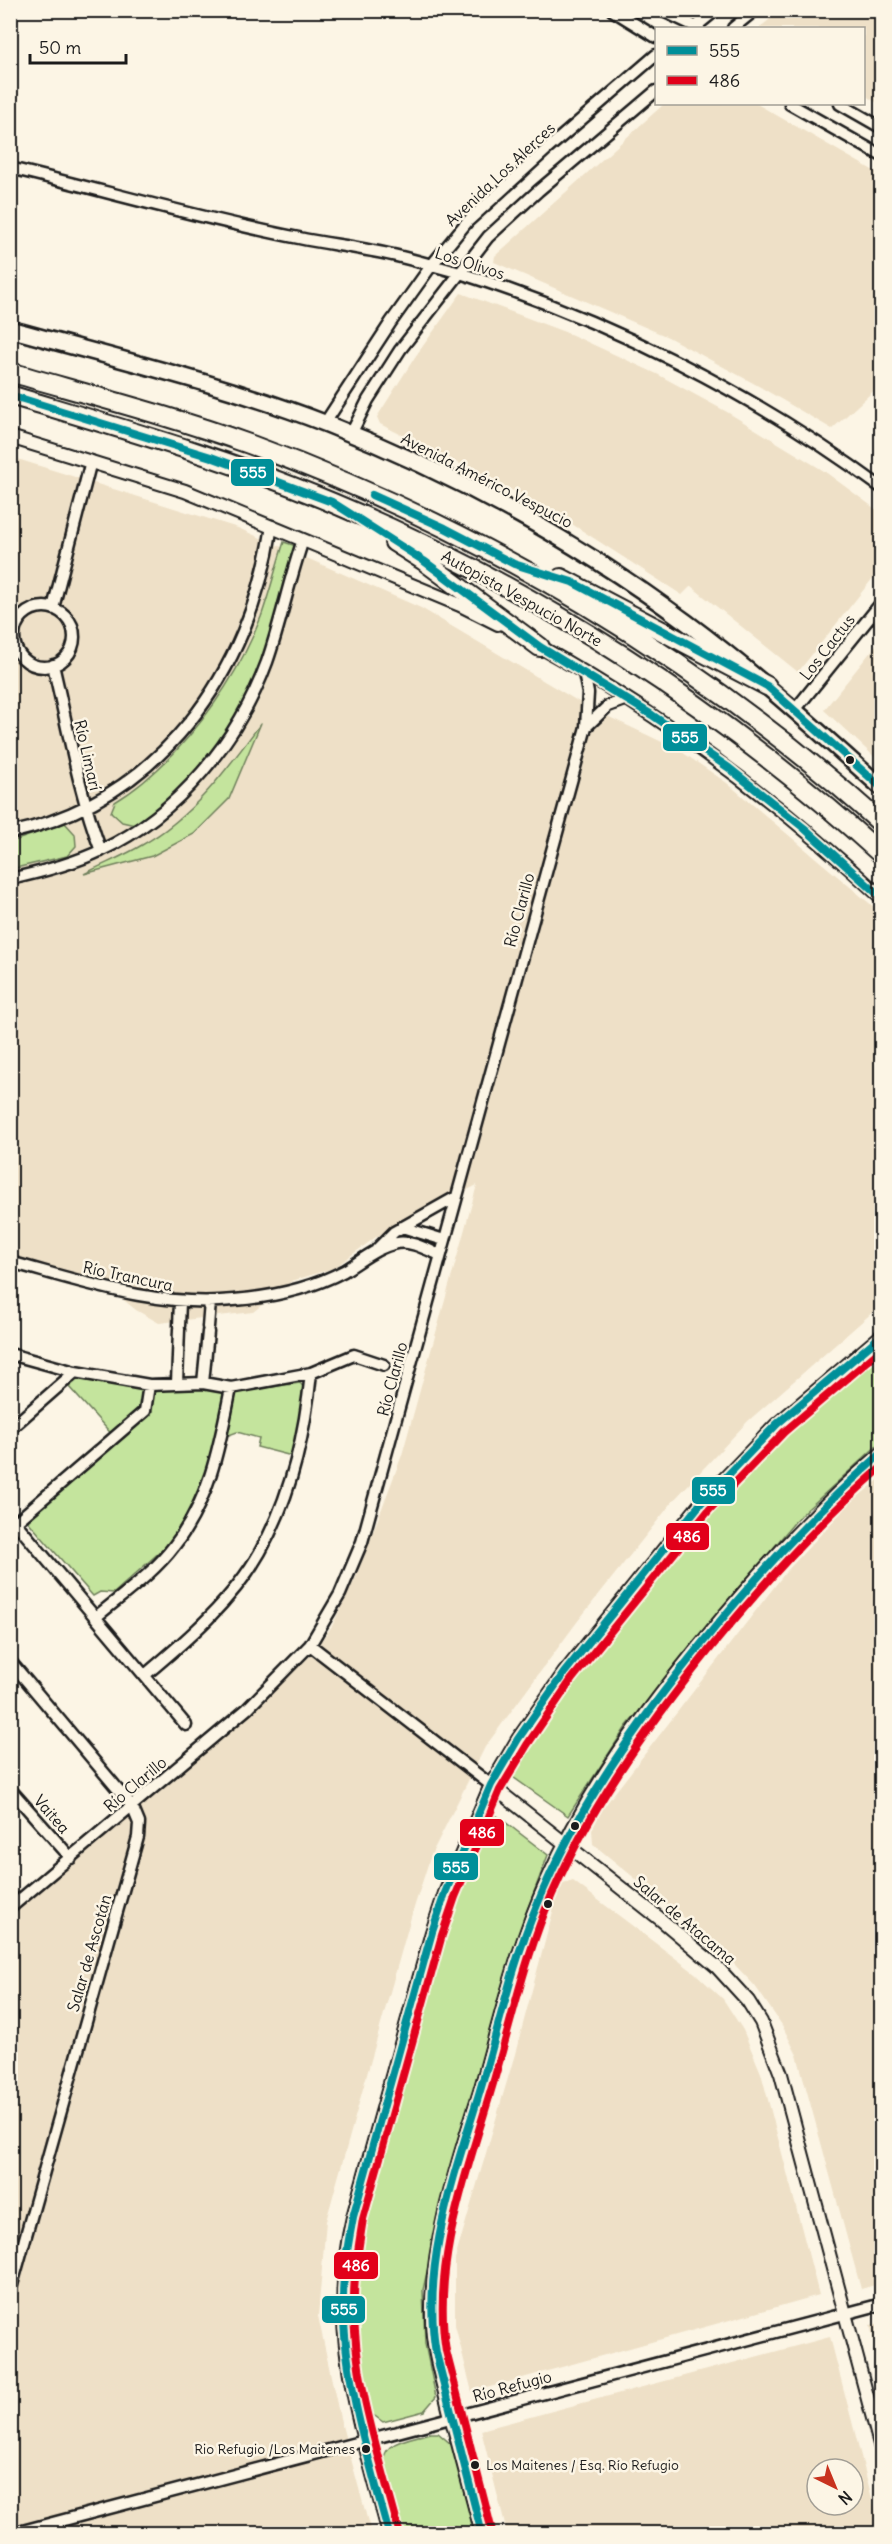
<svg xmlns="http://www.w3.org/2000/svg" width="892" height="2544" viewBox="0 0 892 2544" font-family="Delius,sans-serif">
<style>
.built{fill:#eee0c7;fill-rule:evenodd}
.green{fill:#c4e49d;stroke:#70805c;stroke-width:1.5}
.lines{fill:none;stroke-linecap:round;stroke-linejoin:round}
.minor-casing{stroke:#1c1c1c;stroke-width:15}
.tertiary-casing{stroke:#1c1c1c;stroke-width:16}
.secondary-casing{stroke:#1c1c1c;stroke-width:20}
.motorway-casing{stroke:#1c1c1c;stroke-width:22}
.minor{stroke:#fcf5e5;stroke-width:10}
.tertiary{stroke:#fcf5e5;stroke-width:12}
.secondary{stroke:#fcf5e5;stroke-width:15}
.motorway{stroke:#fcf5e5;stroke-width:18}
.bus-1-casing{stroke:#fcf5e5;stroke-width:12}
.bus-2-casing{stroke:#fcf5e5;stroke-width:12}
.bus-1{stroke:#008f99;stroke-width:8}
.bus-2{stroke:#e2001a;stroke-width:8}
.bus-dot{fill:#1c1c1c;stroke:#fcf5e5;stroke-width:2}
.labels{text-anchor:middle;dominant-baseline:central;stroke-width:5;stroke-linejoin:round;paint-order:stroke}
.bus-label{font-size:14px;fill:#1c1c1c;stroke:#fcf5e5;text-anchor:end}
.street-label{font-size:16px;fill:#1c1c1c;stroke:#fcf5e5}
.line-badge{stroke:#fcf5e5;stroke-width:2}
.badge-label{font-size:16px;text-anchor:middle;font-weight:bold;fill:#fff}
</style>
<rect width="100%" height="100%" fill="#fcf5e5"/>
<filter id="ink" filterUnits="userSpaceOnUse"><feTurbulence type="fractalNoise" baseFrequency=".0167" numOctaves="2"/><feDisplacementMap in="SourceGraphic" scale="12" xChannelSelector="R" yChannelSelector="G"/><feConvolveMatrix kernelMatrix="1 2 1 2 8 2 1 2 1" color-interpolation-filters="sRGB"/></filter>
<g filter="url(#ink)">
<path class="built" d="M780 11H881V105L864 95V28H759Z
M664 104H757L881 175V384L832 429 755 384 668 337 494 262 495 256Z
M461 293 570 334 657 374 727 412 824 471 881 513V568L798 672 691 586 682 595 547 508 380 424 377 417 415 357Z
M11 457 238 528 421 608 586 706 679 750 727 783 881 913 882 1304 748 1421 674 1500 577 1622 485 1747 431 1855 411 1917 326 2221 318 2316 340 2418 371 2533H11L10 1913 269 1695 310 1656 332 1626 356 1577 402 1455 477 1185 376 1237 334 1268 292 1281 253 1312 159 1323 136 1310 110 1289 11 1267Z
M881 639V763L824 710Z
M881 1478 882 2283 861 2289 797 2055 782 2025 755 1986 714 1943 593 1844 592 1830 603 1808 785 1573 849 1504Z
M573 1881 695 1973 723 1999 743 2030 761 2073 819 2295 472 2392 455 2325V2259L515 2054 560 1885Z
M881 2323H882L881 2370 870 2325Z
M830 2337 881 2533H507L481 2430ZM817 2469H853V2505H817Z"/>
<path class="green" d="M284 542 296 546C273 631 249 725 182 788 168 802 150 813 135 825L122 822 111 812 115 802C137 789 157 771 175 752 212 712 241 668 261 617 270 592 276 566 284 542Z
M261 723 229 799 194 834 152 856 84 874C103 864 124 856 142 845 192 818 228 768 261 723Z
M65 823 75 834 76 846 67 856 11 869V842Z
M881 1348V1442L798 1518 626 1727 568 1816 510 1775 573 1676 744 1467 788 1426Z
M85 1374 153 1392 198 1384 226 1393 300 1383 307 1391 292 1456 257 1447 259 1438 237 1432 218 1439 202 1483 173 1540 114 1593 100 1592 93 1596 26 1519 117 1440 69 1387Z
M492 1812 548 1855 523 1921 490 2034 445 2189 423 2290 425 2344 436 2397 424 2411 383 2422 364 2408 360 2392 351 2315 356 2242 406 2048 440 1930 460 1877Z
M430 2433H438L452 2445 475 2533H398C393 2514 372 2462 390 2447 400 2439 417 2437 430 2433Z"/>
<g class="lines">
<g class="minor-casing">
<path id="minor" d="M612 10 656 37
M661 10 699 28
M694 28 716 10
M733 28 755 10
M790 104 882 156
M840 104 882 128
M10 168C106 191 202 219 299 238 323 243 348 246 373 251 402 256 432 265 460 273 610 321 755 394 882 488
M325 423 391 322 431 266 467 222 546 150 656 55
M351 434 368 400 400 350 488 237 538 191 656 91
M14 637a30 30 0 1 1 60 0a30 30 0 1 1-60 0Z
M53 608 91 461
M53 665C68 728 78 790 101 851
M795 710 882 602
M586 727 608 706 627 699
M10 833C161 800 250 673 272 526
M10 879C42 872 73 864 102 850 178 814 238 741 267 662 281 622 289 580 303 540
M402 1227 444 1240
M377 1249 394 1232 456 1197
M10 1262C84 1282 157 1308 234 1300 272 1297 310 1289 344 1271 361 1261 377 1247 397 1243 410 1240 428 1250 440 1255
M179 1326 180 1302
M208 1327 210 1302
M10 1354 75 1372 149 1385 203 1383 231 1388 311 1373 354 1355 384 1365
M177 1383 179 1329
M203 1383 208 1332
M10 1429 75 1372
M10 1516 186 1725
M16 1522 145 1411 149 1385
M96 1617C122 1595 153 1574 174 1546 210 1500 220 1443 231 1388
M310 1645 491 1785
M10 1661 132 1806 139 1823 138 1837 10 2292
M145 1675C187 1640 233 1600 260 1552 291 1497 305 1434 311 1373
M10 1789 71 1858
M10 1908 247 1709 310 1645 340 1594 362 1542 586 727 588 693 584 673
M11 2534 882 2304"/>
</g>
<g class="tertiary-casing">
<path id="tertiary" d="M10 437 185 491 460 605 498 624
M535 644C661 714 776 799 882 898
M491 1785 659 1918 717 1967 748 2001 761 2022 781 2074 882 2452
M389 2534C361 2427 326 2328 353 2217L432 1932 445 1893 491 1785 518 1739 564 1673 701 1503 777 1424 882 1335
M482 2534C471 2492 460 2450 449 2409 442 2379 432 2349 432 2319 430 2244 458 2162 480 2091 500 2021 516 1948 547 1881 587 1790 645 1711 708 1635 761 1570 818 1507 882 1453"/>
</g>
<g class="secondary-casing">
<path id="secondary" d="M10 329C117 359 224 384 327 424 455 474 576 541 686 622 755 673 818 731 882 788"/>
</g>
<g class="motorway-casing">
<path id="motorway" d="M10 372C90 395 171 416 249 444 481 529 698 658 882 824
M10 395C119 428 229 459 333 503 534 587 721 708 882 855
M394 542 424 561 540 647
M561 578 767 686"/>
</g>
<use href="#minor" class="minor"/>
<use href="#tertiary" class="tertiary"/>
<use href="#secondary" class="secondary"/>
<use href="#motorway" class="motorway"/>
<g class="bus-1-casing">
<path id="bus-1" d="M10 395 211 457 332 502 424 561 540 647 652 715 729 768 804 828 882 898
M372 495 445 528 514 564 572 582 767 686 882 788
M389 2534C368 2457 344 2379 343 2299 343 2271 348 2244 353 2217L432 1932 445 1893 491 1785 518 1739 564 1673 701 1503 777 1424 882 1335
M482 2534 436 2353C421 2265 454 2176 479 2094 498 2031 511 1966 537 1905 577 1808 637 1723 703 1642 758 1574 816 1511 882 1453"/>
</g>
<g class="bus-2-casing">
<path id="bus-2" d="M399 2531C379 2455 352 2376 354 2297 354 2271 359 2245 363 2219L442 1935 455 1897 500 1790 527 1745 572 1679 709 1510 784 1432 882 1349
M492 2531 446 2351C432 2265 465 2178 489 2097 508 2035 521 1972 545 1911 585 1813 647 1727 713 1645 765 1582 820 1521 882 1467"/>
</g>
<use href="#bus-1" class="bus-1"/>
<use href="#bus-2" class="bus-2"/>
</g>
</g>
<g class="bus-dot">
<circle cx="850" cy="760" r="5"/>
<circle cx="575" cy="1826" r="5"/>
<circle cx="548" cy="1904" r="5"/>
<circle cx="366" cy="2449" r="5"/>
<circle cx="475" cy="2465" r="5"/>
</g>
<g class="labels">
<g class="bus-label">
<text x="355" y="2449">Rio Refugio /Los Maitenes</text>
<text x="486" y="2465" text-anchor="start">Los Maitenes / Esq. Río Refugio</text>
</g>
<g class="street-label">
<text transform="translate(500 174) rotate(-43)">Avenida Los Alerces</text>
<text transform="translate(470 263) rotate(18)">Los Olivos</text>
<text transform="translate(487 480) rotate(27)">Avenida Américo Vespucio</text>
<text transform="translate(522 598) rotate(29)">Autopista Vespucio Norte</text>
<text transform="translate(827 647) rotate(-52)">Los Cactus</text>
<text transform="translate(88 755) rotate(77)">Río Limarí</text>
<text transform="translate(519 910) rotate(-75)">Río Clarillo</text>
<text transform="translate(128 1276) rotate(12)">Río Trancura</text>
<text transform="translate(392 1379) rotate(-75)">Río Clarillo</text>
<text transform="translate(135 1784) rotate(-40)">Río Clarillo</text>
<text transform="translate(52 1814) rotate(49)">Vaitea</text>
<text transform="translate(685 1920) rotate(40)">Salar de Atacama</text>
<text transform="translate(89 1953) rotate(-74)">Salar de Ascotán</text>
<text transform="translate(512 2386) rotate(-15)">Río Refugio</text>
</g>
</g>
<g class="line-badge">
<rect x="230" y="458" width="45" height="29" rx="6" fill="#008f99"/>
<rect x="662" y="723" width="46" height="29" rx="6" fill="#008f99"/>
<rect x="691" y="1476" width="45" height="29" rx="6" fill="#008f99"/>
<rect x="665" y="1522" width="45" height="29" rx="6" fill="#e2001a"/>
<rect x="459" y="1818" width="46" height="29" rx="6" fill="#e2001a"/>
<rect x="433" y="1852" width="46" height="29" rx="6" fill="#008f99"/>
<rect x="333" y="2251" width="46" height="29" rx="6" fill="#e2001a"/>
<rect x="321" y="2295" width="45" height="29" rx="6" fill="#008f99"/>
</g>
<g class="badge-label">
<text x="253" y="478">555</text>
<text x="685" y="743">555</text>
<text x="713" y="1496">555</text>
<text x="687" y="1542">486</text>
<text x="482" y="1838">486</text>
<text x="456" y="1873">555</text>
<text x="356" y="2271">486</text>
<text x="344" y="2315">555</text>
</g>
<rect width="892" height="2544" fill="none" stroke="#fcf5e5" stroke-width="36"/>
<rect x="18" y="18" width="856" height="2508" fill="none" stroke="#1c1c1c" stroke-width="2" filter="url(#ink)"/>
<rect x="655" y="27" width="210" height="78" fill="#fcf5e5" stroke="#a29e95" stroke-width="1.5"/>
<rect x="667" y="46" width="30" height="9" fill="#008f99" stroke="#a29e95" stroke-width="1.5"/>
<text x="709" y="57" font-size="18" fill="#1c1c1c">555</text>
<rect x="667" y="76" width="30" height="9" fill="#e2001a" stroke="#a29e95" stroke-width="1.5"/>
<text x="709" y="87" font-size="18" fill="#1c1c1c">486</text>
<g transform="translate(835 2487) rotate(137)"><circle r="28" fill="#fcf5e5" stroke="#a29e95" stroke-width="1.5"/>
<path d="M0-4.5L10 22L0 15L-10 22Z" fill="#c8321e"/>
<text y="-9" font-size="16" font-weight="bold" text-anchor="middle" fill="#1c1c1c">N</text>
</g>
<path d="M30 54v9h96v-9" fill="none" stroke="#1c1c1c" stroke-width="3"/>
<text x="39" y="54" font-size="18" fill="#1c1c1c" stroke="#fcf5e5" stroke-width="4.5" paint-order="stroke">50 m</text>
</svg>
